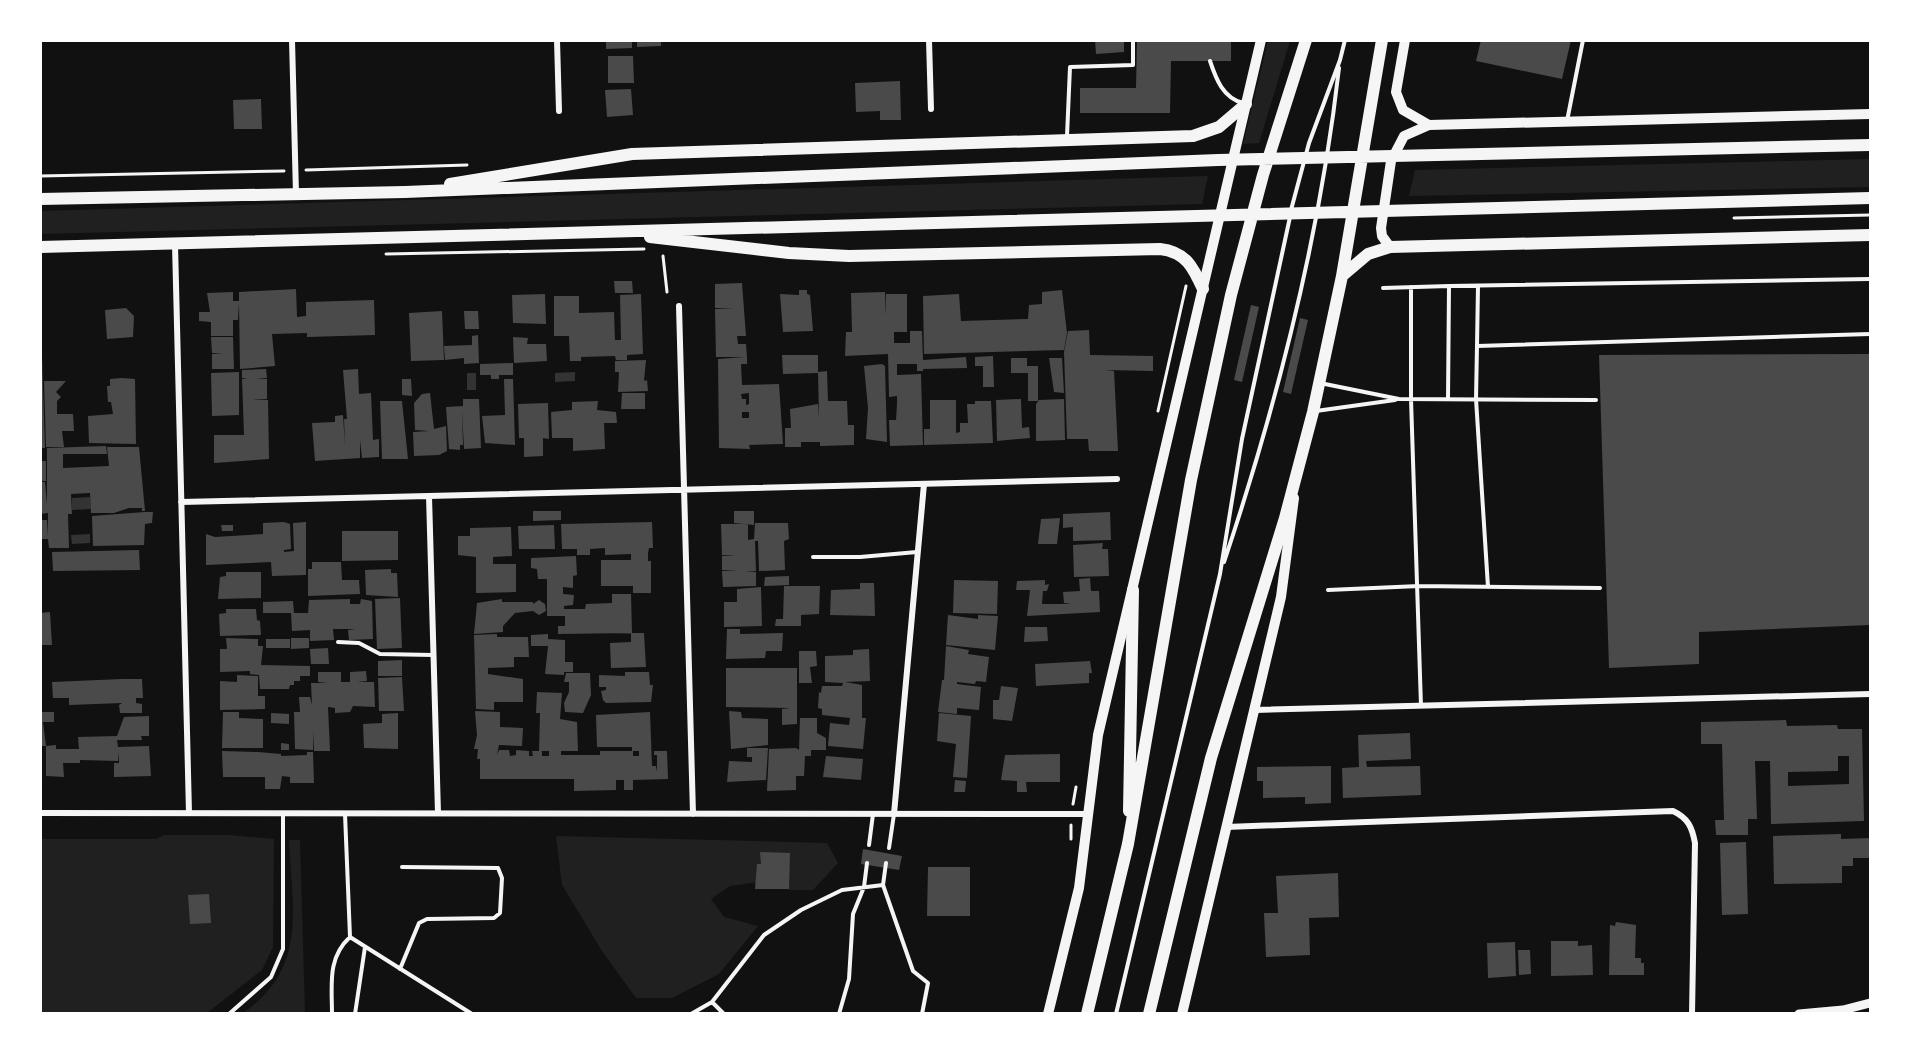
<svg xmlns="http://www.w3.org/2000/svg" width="1911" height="1054" viewBox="0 0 1911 1054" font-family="Manrope,sans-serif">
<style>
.green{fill:#202020}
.water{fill:#333}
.building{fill:#4a4a4a;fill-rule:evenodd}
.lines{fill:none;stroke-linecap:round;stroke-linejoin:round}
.path{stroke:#f5f5f5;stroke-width:3}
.service{stroke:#f5f5f5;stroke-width:4}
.minor{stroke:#f5f5f5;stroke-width:6}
.tertiary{stroke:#f5f5f5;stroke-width:9}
.secondary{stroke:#f5f5f5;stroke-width:10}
.trunk{stroke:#f5f5f5;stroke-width:12}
</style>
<rect width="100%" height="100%" fill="#111"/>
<path class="green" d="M1268 41H1290L1259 143 1243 144Z
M1870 159V187L1409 196 1415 170Z
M1208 176 1202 204 41 234V211Z
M164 835H229L274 839 273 947 262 970 207 1013H41L40 839H156Z
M556 836 827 843 838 863 813 890H789L766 881 730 886 711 899 724 917 758 926 719 974 672 998H636L602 951 562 885Z
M289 840H300L305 1013H243C308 968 292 909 289 840Z"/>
<path class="water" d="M575 372V381L555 382V373Z
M467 373H476V390H467Z
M90 497 91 509 72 510V498Z
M90 534V543L72 544 71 535Z"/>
<path class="building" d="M606 40H632V48L606 49Z
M637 40H661V46L637 47Z
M1095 40H1124V52L1096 54Z
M1137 40H1231V61H1171L1170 113H1080V88H1136Z
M1481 40H1571L1562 79 1476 61Z
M608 56H633L634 83H608Z
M900 81 901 120H880V111L856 112 855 83Z
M631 89 633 115 607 117 605 90Z
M261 99 262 129H234L233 100Z
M614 281H632L633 293H615Z
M742 283 746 336H737L738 344H746L747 357V364H741L742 385 779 384 783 444 749 445 750 449 719 448 718 359 745 357H716L715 309 734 308H715V284ZM749 393V404L746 405V399H742L741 394ZM742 412H749V418H742Z
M296 289 297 317 306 316V302L374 300 375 335 307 337V333L272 334 275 366 240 369 239 303 238 320H233V336H211V322L199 321V312H210L207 293 233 292V301H239V292Z
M799 290H807V294L810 295 813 331 783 332 780 294 799 295Z
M1062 290 1067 333 1064 350 924 354 923 296 959 294 961 321 1028 319 1029 305 1042 304V292Z
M885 292 886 316V294H907V332H894V343H910V331H922L923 360 966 357 967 368 923 369V371H917V364H897V375L921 374 923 445 890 446 889 420H896L897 404V396L889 397 888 354 845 356 846 332H852L851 293Z
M545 294 546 324 513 323 512 295Z
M641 294 643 354 627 355V360H616L615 356 581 357V361H570L569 336H554V296H579V313L614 312 615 340H621L620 295Z
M1251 305 1259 307 1242 382 1234 380Z
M126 308 134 316 133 337 107 339 105 310Z
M442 311 444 360 411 361 409 313Z
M464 311H478L479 329H465Z
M1300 318 1308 320 1291 394 1283 392Z
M1089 330 1090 355 1153 356V371L1105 370 1114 371 1118 451H1089L1088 439H1067L1064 352 1068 331Z
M478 335 479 363 464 364V358L445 360 444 346 472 345V336Z
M211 337H233L234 369H212V354L222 353H212Z
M513 337 528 338 527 344H546L547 361 514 363Z
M1870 354V625L1699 632V664L1609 668 1599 355Z
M782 355H818V373L783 374Z
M40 356H42L45 448H40Z
M993 356 994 387H983V366H975V357Z
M1011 358H1027V366H1038V401H1028V373H1011Z
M1049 358H1062L1064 393 1054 392Z
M646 360 644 381 647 380 648 391 618 392 619 372H615V361Z
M513 363V375H499V379H491V375H480V364Z
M882 364 885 366 887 442 866 439 868 408 864 366Z
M266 369 267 378 256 379H267V399H252L268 400 269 459 214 463V435H244L242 379H248L242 378V370Z
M358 369 359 394 371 393 373 440 379 439V457L362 458 360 440V458L315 461 312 423 335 422V416L343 415 345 446 344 419H347L343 370Z
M827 371 828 401H847L848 425H854V445L820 446V442H801V447H785V428H791L790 409 818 404 819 419 818 372Z
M239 372V415L212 416 211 373Z
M122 378 135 379 136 444 89 443 88 416 113 414 111 402H108L107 386H110V379Z
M402 379H411L412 396 402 395Z
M504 379H513L515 445 485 443 482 416 505 415Z
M44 381H66L56 392 61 397 57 401V414H73L74 431H62L64 447H46Z
M430 393 434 429 446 426 447 451 439 455 414 456 413 432 429 431 415 430 414 403 422 394Z
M622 393H645V409H621Z
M463 399H479L481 448 464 449 462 410 463 445H460V450L449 449 446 407 463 406Z
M1021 399 1022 428 1029 427 1030 438 997 441 996 400Z
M1064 399 1065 440 1036 441V404L1039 400Z
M930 400H956V433L960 432V423H968L967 404H975V401H991L993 443 924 445V429H930Z
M380 401H402L408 459H382Z
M598 401 597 410 616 412 617 423H604L605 449 573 451V438H552L551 412 572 410V402Z
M548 403 549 439 543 438V456L524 457V438H519L518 404Z
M106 446 107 454H63V468L109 466 107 447H139L145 511H142V508H129L114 513H91L90 493 71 494 72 514H68L69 548H49L48 539H41L40 536V520H47L48 537V513L40 514V482H45L47 505V448Z
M40 461H46V481H40Z
M533 511H561V520L533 521Z
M734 511H754V525L734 523Z
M145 512H153L152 523 145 524 144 545 93 546 92 516Z
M1110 512 1111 540 1073 541V527L1063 528V514Z
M1060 518 1057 544H1038L1041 519Z
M284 522 290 524 291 549 284 550V552L294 551 293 523 306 522V575L272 576 271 562 206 565V534L215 537 263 534V523Z
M652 522 653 548H649L648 553V561H651V593H633V586H601V560H631V554L605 555V548L590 549V555H577V549H562L561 524Z
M755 523H788L789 539 784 541 785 570 759 571 758 541H755L756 571H746L756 572V586L723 587 722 571H738L722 570V556L736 555H722L721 524H748V540L754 539Z
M221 525H233V531H222Z
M554 525 555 549H519L518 526Z
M511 527 512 556 493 557V564H516V592L476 593V557L458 555V536H470V528Z
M342 531H398V560L342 561Z
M1103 543 1102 549H1108L1109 576 1074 577 1073 545Z
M139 550 140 570 53 571 52 552Z
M576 556 577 575 573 576V588L563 587V594L574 595 573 605 564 606V609H585L586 604 612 603V594H631L632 633 558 634V626H565V616H547V579H538L537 569 531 568V558Z
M312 562H341L342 580H359L360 594 308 596V569H312Z
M391 569V573H397L398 597 366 595 365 570Z
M226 572H261V598L218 599 220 577 226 576Z
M789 576V585L764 586 765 577Z
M1090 578 1091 591H1099L1100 612 1027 616 1030 590H1016L1017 581 1045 580V585L1049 584 1047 591H1043L1042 604H1071L1064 603 1063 592 1080 591 1079 579Z
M954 580 998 581 997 614 953 613Z
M860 583H874L875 616 830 615 831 590 860 589Z
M784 586H820L819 614 801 615V626H775L776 619H783Z
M761 587 762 626 724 627V602H737V589Z
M400 598 402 648 377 649 375 599Z
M350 599V604H360L361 599 372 601 373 639 349 640 348 630 356 629H333L334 640 310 641V630L292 631 291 613H263V602L293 601 294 613H308L309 600Z
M502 599V602H533V604L539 600 545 604 546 611 539 615 533 611 515 613 503 626V632L474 634 477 603Z
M226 609H256L257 620 260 621 261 635 220 636 219 614 226 613Z
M50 612 52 645H40V613Z
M948 615 978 619V615L998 616 995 650 946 645Z
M1025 627H1047L1048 641 1024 642Z
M727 629H740V634L783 633 782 651H766L765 658 726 659Z
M631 633H644L646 667 611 668 610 643 631 642Z
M497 634V637H528L529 657H514V667L488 668V674L523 679V702H494V710L476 709 474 635Z
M548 634V639L565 640V662H573V672H564V675L545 674 548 646H531V635Z
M226 638 258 639V646H263L261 665 310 666V676H300V681H294V685H290L289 689H260L259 675 250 674V671L220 672V649H227Z
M291 638H309V648L291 649Z
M266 639H290V648H266Z
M946 646 969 650 968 654 989 657 986 682 976 681 975 684 957 682V684L981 687 979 710 957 708V714L938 712 942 680H944Z
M328 648 329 664H311L310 649Z
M869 649 870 681 845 682 862 685V718H866L863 749 828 746 830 723 849 725 850 718 822 715V709L818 708 819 692 821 693 822 686H842L843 683 825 682V656L853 655V650Z
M799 651H816L817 666 810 667 812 683H799Z
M402 660V676H378V661Z
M1090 661 1092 673H1089V683L1036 686 1035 664Z
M726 668H797V724L782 725V709L790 708 726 707Z
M366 671 367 681 357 682H374L375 707 353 706 350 712 335 713V708L328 707 330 751H314L313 731V750L295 749 294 712H300L299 697H310L312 705 311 683H327L318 682V672H341V682H350V672Z
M625 672H649L650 685H653L651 702 606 703 603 700 601 691 606 690V687H599V675L625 676Z
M566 673H590L591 695 583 713 565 712 564 703 569 692V682H564Z
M237 675 258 676V696H265V709L220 710V681L237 682Z
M402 677 404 711H379L378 678Z
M122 679H142L143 698H136V703L142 704V713H120L119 705 122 703 69 705V698H53L52 682Z
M1001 686 1018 688 1012 721 993 719V700H999Z
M537 692 562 693 560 719 577 722 578 751H561V755H600V751H633V756H639V751H632V747H597L596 715 650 712 652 766H656L657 772V755H654V751H667L668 779 633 780V790H624V780H616V790L574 791V779H480V759H477L478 749H474L477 735 475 711 500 712V727L523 728 522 746 499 745 497 755 499 750H509L510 756 516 755V750L529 751V756H533L532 751H539L540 713H536ZM542 751H549V756H542Z
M729 711 741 712 742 718 768 719V745L731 749Z
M40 712H54V722H43L46 746H40Z
M223 712H239V718L263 719V748H222Z
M271 713 289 714V724L271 723Z
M398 713V749L364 748 363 724 382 723V714Z
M939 713 971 716 967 778 953 777 956 744 937 741Z
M149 716V736H141L142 740H117L118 747 149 746 151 776 114 777V763H119V752L118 761 80 760V763H63L64 777 46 776V746L56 745V749H79L78 737 117 736 124 717Z
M800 718H817V733L826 738V750H811V756H805L804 776H796V790L767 791 769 749 796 748 799 750Z
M1786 720 1787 726 1837 725 1838 729H1862L1864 821 1771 824 1770 761H1755L1757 819H1748V835H1716L1715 820H1724L1722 744H1701V722ZM1838 756H1849V784L1788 786V772L1838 771Z
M1410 733 1411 759 1366 761 1367 767 1420 766 1421 795 1343 798 1342 768 1359 767 1358 735Z
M281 743 289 744V750H281Z
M747 748H768L766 780 727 782 729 761 752 762V757H747Z
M222 751 258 752 281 754V756L307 755V752H313L314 783H290V777L282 776 280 789H265V777H223Z
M1060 754V782H1026L1027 792H1017V781L1001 780 1005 755Z
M826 756 863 759 861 780 823 777Z
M1331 766V803L1305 804V797L1263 798V781H1257V767Z
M955 780 966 781 965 792H954Z
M1841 834V839L1870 838V858H1853V866H1842V883L1774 884 1773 836Z
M1746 842 1748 914 1722 915 1720 843Z
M863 849 902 856 899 870 861 864Z
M760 852 790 853 789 889H755L757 864H761Z
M928 867H970V916H927Z
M1338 873 1339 917 1309 918 1310 955 1266 957 1264 913H1278L1276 876Z
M209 894 211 923 190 924 188 895Z
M1616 922 1636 925 1635 958H1641V963H1644V975H1609L1610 925 1615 926Z
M1551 941H1578V946L1592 945 1593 975 1551 976Z
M1515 942 1516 976 1488 978 1487 943Z
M1518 950H1530L1531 974 1519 975Z"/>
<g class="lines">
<path class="path" d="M306 170 467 165
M40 176 284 171
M1734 218 1870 215
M386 254 644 249
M663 256 667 292
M1158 411 1186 286
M1073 804 1076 787
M1071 825V839"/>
<path class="service" d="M1340 60 1345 40
M1210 61C1216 79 1223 98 1243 103
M1567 121 1583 40
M1067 136 1070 67 1133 65V40
M1291 210 1309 143 1340 60
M1411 287V399L1421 706
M1383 288 1449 286
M1477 346 1478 286
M1320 383 1399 399 1596 400
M1448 399 1449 286 1870 279
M1316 411 1395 400
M813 557H860L917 552
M1224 562C1278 401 1320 236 1339 68
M1488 587 1476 399 1477 346 1870 334
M1328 590 1419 586 1600 588
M338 642 359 643 380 654 433 655
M345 814 350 937
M869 845 873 814
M889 848 894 814
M883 885 886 863
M400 969 419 923 427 919 494 918 500 913 502 878 498 868 402 867
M712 1002 724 1014
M229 1014 271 977 283 949V813
M332 1014C332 985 327 958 350 937L472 1014
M355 1014 365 947
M691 1014 712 1002 764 935 801 910 842 890 883 885 913 971 928 983 922 1014
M839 1014 849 979 853 914 864 887 867 863
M1116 1014 1220 574 1242 439 1290 217"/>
<path class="minor" d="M292 40 296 194
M557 40 559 111
M929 40 931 109
M175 244 189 813
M679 306 693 814
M429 496 438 813
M181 502 1117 479
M1255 710 1870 694
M40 813 1087 814
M894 814 924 484
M1226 827 1673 811C1688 818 1692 827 1695 843L1692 1014"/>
<path class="tertiary" d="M1799 1014 1843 1010 1870 1003"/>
<path class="secondary" d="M1405 40 1396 92 1403 110 1429 125
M1390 247 1382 236 1381 228 1391 161 1404 136 1429 125 1870 114
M1048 1014 1079 888 1098 735 1261 40
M1182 1014 1281 597 1294 498"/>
<path class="trunk" d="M450 184 632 154 1193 136 1219 127 1246 104
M40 199 405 192 1218 160 1870 145
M650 237 789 253 849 256 1160 249C1186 252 1193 267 1203 289
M40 247 1870 198
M1342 276 1368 254 1390 247 1870 235
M1129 811 1133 590
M1087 1014 1128 844 1191 480 1231 295 1263 175 1306 40
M1149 1014 1211 758 1285 518 1313 412 1342 276 1382 40"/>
</g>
<rect width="1911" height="1054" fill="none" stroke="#ffffff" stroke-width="84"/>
</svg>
